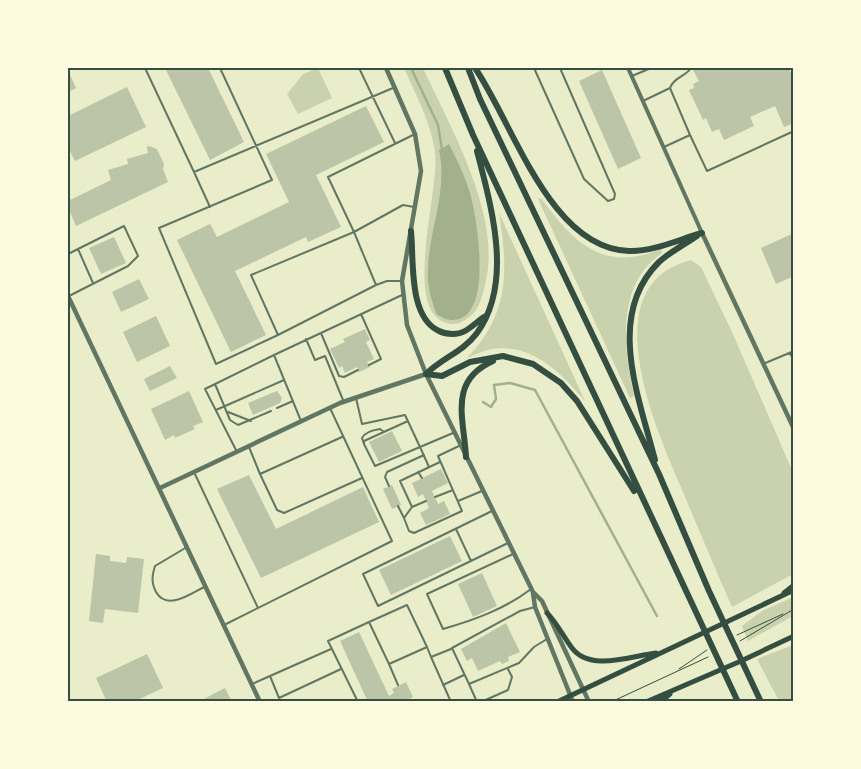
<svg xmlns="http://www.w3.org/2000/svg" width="861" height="769" viewBox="0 0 861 769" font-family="Poppins,sans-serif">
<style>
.green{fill:#cad2ad}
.water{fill:#a3b18a}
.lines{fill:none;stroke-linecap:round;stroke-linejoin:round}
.stream{stroke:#a3b18a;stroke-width:2.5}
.building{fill:#bcc5a7}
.path{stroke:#344e41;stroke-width:1}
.service{stroke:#617663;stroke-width:2}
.minor{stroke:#617663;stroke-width:4}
.tertiary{stroke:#617663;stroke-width:4.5}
.secondary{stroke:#344e41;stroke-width:5}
.motorway{stroke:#344e41;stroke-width:6}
.neatline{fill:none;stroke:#344e41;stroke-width:2}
</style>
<rect width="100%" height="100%" fill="#e9edc9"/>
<path class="green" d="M318 68 332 98 298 114 287 94 303 74Z
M404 68H423C451 129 503 217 485 285 482 297 479 311 468 318 460 324 453 326 444 322 403 306 440 189 435 152 431 123 416 95 404 68Z
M541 198C574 243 603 273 661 249L662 253C615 285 624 349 634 396L630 398 538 199Z
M499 213 585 401C562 374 533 343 493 349 484 350 475 355 467 358 510 314 508 269 499 213Z
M691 260 701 267 732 332 792 470 793 574 732 607C716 571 701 535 686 499 660 438 588 286 691 260Z
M793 597V616L748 641 742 626 762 611Z
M793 645V701H779L757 659Z"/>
<path class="water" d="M449 144C457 160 465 176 470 193 477 217 495 322 451 320 446 320 441 316 437 315 431 300 427 285 428 269 429 229 448 192 439 150Z"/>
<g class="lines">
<path class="stream" d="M411 68 438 125 442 150
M483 402 491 407 496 399 494 385 510 383 535 390 657 616"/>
</g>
<path class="building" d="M165 68H208L244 142 210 160Z
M692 68H788L794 79V123L784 127 775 106 750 117 754 126 724 140 719 129 712 132 706 118 703 120 689 90 694 88 693 84 699 81Z
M68 70 76 88 68 92Z
M602 70 641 158 618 169 579 81Z
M127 87 146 127 75 161 69 149 68 150V116Z
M366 106 384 142 316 175 341 227 308 242 306 237 235 271 266 335 231 352 177 240 210 224 217 237 289 202 266 154Z
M149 146 157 149 164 164 163 169 168 182 76 226 68 207V201L111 180 108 170 128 164 127 159 148 153 147 147Z
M794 233V276L776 284 761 248Z
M114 237 126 263 101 274 89 248Z
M139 279 149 299 121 312 112 292Z
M156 316 170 346 137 362 123 332Z
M365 329 370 340 366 342 374 359 367 362 370 367 359 372 357 367 345 373 342 366 339 368 330 349 345 342 343 339Z
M170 366 177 378 150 391 144 379Z
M189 391 203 422 193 426 195 429 175 438 174 435 165 440 151 409Z
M277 391 282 398 280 403 253 415 248 403Z
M392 431 402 451 379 462 369 442Z
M441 469 448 483 432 491 438 504 444 501 450 514 426 525 420 513 429 508 423 494 418 497 412 483Z
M249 475 276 529 363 487 379 522 261 578 217 489Z
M392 485 401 505 392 509 383 489Z
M450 536 462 561 391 595 379 570Z
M96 554 110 556V561L126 563 127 557 144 559 138 613 105 609 103 623 89 621Z
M482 573 497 606 473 617 458 584Z
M506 623 520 652 508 657 509 661 502 664 500 661 478 671 472 658 467 661 461 649Z
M359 632 389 696 394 693 392 689 406 682 413 697 403 702H368L340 641Z
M147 654 163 688 133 702H107L96 678Z
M225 688 232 702H198Z"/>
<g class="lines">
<path class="path" d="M737 635 783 614
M740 641 794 609
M679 669 707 650
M611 702 708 657"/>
<path class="service" d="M145 68 194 172 393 88
M220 68 272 180 159 228 216 364 278 335
M359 68 395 143
M534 68 584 179 608 201 614 199 615 194 560 68
M632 76 651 68
M670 88C674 77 685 77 691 68
M643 101 670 88 690 135 664 147
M690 135 707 171 794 131
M194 172 210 207
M78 249 93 283
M68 254 124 226 138 256 128 266 69 296
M402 281H387L376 285 278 335 251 275 354 232 328 177 415 134
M376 285 354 232 403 205 414 207
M361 314 381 359 369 365
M321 333 339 376 344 377 358 370
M306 339 315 360 325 356 343 400
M790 353 794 361
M763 364 794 351
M215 384 230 420 238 425 271 411
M356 398 362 424 405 415 420 447 453 433
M277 408 293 401
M216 410 284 380
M228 412 251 421
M301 421 274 355 402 295
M408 421 364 441V444L375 466 420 447 429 467
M342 437 260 474 277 510 284 513 362 478
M364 444 362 438C365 432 373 430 380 429L384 432
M249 447 260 474
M236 450 205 389 274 355
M194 472 258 608
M418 472 422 478
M389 486 385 477 387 472 424 455
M435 497 453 490
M426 501 412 507 400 481 440 462
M458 501 482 491
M398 506 404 518
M412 507 404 518 409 531 414 533 462 511 438 456 459 446
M492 511 363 574 378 606 508 543
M456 529 471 561
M187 547 155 566C152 576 151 582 156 592 167 611 190 594 204 587
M513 554 427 594 443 629C474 620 505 609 531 589
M224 625 392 541 330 408
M331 649 270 676 279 698 341 669
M389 664 369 622 407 605 427 647
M252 684 270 676
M469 684 452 648 520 611 535 607
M398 685 389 664 427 647 431 657
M443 685 464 675
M406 701 407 702
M358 702 328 641 369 622
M451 702 431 657 451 649
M477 702 469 684 519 663 534 647 547 639
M481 702 508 690 512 677 508 669"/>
<path class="minor" d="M628 68 702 233"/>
<path class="tertiary" d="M386 68 415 134 421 171 402 281 407 325 426 374 533 592 542 601 589 702
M702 233 794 429
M68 296 260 702
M160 488 340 403 426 374
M533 593 535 607 573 702"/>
<path class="secondary" d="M784 593 794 585
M547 613C557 623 563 636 572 648 590 672 631 656 656 653
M557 702 794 590
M646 702 741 661 794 636
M660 702 670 694"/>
<path class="motorway" d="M445 68 473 135 738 702
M468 68 480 99 659 474 709 591 761 702
M475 68C513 123 550 249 629 251 653 252 680 239 702 233
M411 231C414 260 408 317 439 331 447 335 458 335 465 331 472 327 478 321 484 317
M426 374 442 376 470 362 503 356 533 364 561 383 577 401 634 491
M426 374C442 358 463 352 477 333 514 282 491 206 477 151
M466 457C464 418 448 381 493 361
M655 460C639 397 605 315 659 262 670 252 685 244 697 236"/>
</g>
<rect width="861" height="769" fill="none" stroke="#fefae0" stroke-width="138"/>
<rect x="69" y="69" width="723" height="631" class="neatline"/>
</svg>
